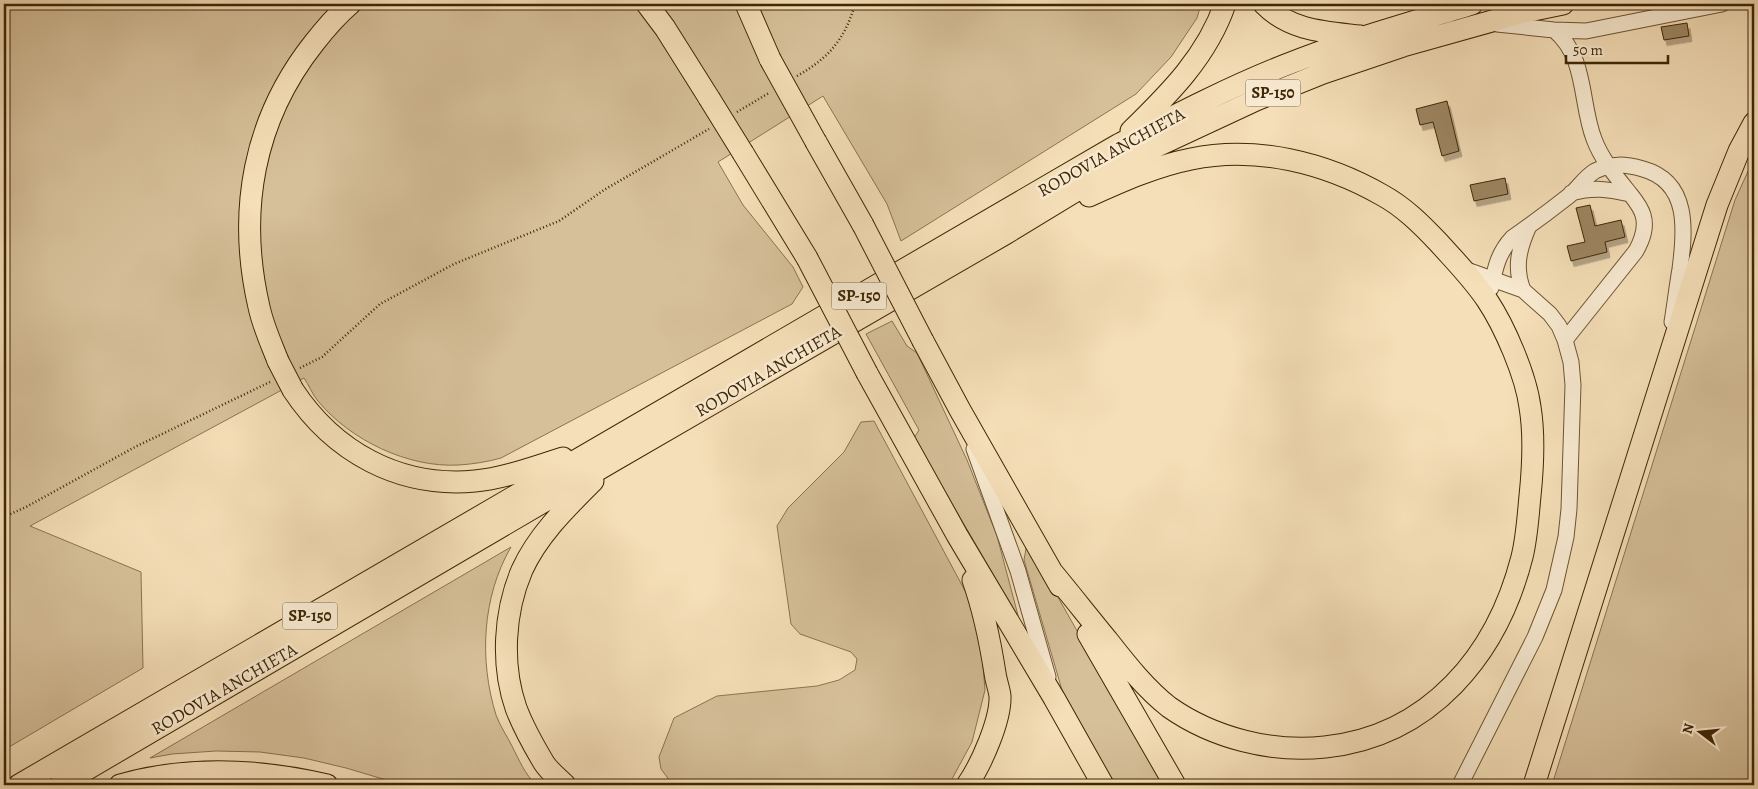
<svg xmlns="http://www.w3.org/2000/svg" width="1758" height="789" viewBox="0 0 1758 789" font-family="Alegreya,serif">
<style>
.green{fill:#d6c09a;stroke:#8a7450}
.building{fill:#9d8763;stroke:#3e2706;filter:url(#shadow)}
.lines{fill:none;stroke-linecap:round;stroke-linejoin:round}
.minor-casing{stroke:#6c5532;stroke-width:17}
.highway-casing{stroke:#3e2706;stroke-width:23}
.path{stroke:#3e2706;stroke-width:2.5;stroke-dasharray:1 2.5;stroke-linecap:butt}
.minor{stroke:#f8ead1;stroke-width:15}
.highway{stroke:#f5dfb8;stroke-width:21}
.highway-bridge-casing{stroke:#3e2706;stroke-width:23;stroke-linecap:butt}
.highway-bridge{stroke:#f5dfb8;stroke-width:21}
.labels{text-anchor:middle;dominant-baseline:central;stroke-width:5;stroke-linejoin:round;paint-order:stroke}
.shield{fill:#f8ead1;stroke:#766243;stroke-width:1}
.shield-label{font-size:16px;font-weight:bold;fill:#3e2706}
.street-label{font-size:18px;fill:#3e2706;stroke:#f8ead1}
</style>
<defs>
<filter id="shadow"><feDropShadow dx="3" dy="5.5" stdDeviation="0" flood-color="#0004"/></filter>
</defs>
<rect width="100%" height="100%" fill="#f5dfb8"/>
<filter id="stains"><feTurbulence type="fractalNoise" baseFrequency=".004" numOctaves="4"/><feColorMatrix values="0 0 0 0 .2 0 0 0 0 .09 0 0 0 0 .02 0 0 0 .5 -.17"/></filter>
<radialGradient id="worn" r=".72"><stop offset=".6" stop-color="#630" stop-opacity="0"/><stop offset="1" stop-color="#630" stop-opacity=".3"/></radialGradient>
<path class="green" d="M4 4H1201L1197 18 1171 57 1136 94 901 241 887 204 823 96 718 162 743 205 793 267 803 287 792 304 501 458C487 462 473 464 459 465 408 468 350 440 318 401 312 394 309 385 304 378L30 526 141 572 143 668 4 750Z
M1754 158V785H1552L1735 200Z
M892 321 907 346 917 353 967 460 997 536 1019 619 914 438 919 430 866 334Z
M874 421 971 602 981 641 985 690 972 742 952 779 946 785H673L661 769 659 757 674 718 717 696 817 686 839 680 855 670 857 659 851 652 800 634 791 624 777 526 788 508 844 452 861 422Z
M1027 543 1165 785H1115L1062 690 1024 560Z
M511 547C482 597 479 660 496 715 500 726 507 736 512 746 519 760 525 774 536 785H403L346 768 304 758 260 752 216 751 172 754 150 758Z"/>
<path class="building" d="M1687 23 1689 36 1664 40 1661 27Z
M1447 101 1459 151 1442 156 1433 122 1420 125 1416 109Z
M1505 178 1508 194 1474 201 1470 185Z
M1590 205 1595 226 1621 220 1625 237 1605 242 1607 252 1571 261 1567 246 1585 242 1576 208Z"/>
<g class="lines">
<g class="minor-casing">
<path id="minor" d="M1497 24 1554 30 1586 31 1722 4
M1554 30C1587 57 1580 103 1594 139 1601 158 1614 174 1627 190 1633 198 1640 205 1643 215 1647 228 1642 240 1636 251L1565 340
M1571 193C1594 187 1607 189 1630 194
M1491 288C1495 269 1498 253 1512 238 1532 224 1551 210 1570 195 1579 187 1585 177 1595 171 1612 163 1625 164 1643 169 1690 182 1685 231 1680 269 1677 286 1675 304 1672 322
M1523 290C1514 267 1519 248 1529 226
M974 449 1018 571 1048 677
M1460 785 1535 637 1554 590 1566 537 1569 509 1573 385 1571 362 1565 340 1559 326 1550 314 1523 290 1464 269"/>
</g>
<g class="highway-casing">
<path id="highway" d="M647 4 665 28 709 98
M746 4 770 59
M1264 4C1290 31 1325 32 1360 36
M1131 131C1170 93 1207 56 1225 4
M816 142 863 225
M743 153 807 258
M923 341 960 410 1060 586
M278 361C271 343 263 326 259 307 237 212 253 120 314 43 325 29 337 15 350 4
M867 373 957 535 1054 698 1103 785
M293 390C334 452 399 488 475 481 505 478 534 467 563 458
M1053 573C1072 596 1090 619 1109 642 1127 665 1146 689 1169 707 1213 738 1272 753 1325 747 1430 736 1497 655 1522 557 1527 537 1528 516 1530 496 1533 467 1535 437 1530 407 1526 376 1505 327 1487 300 1473 279 1456 262 1439 243 1421 224 1404 207 1382 195 1326 163 1256 145 1191 159 1156 166 1122 181 1089 196
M1088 634 1175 785
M19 785 1116 146C1172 117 1229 87 1288 64 1348 40 1411 23 1472 4
M60 785 613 461 1005 234 1125 161 1256 100 1323 73 1403 46 1524 12 1563 4
M120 785C187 766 259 769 327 785
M565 785C558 778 549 771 544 763 535 748 522 724 516 708 501 665 504 612 522 570 538 535 566 508 593 481
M967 785C981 765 1001 720 1000 696 999 688 996 681 995 673 990 641 984 611 973 580
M1534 785 1717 205 1739 151 1754 123"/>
</g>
<path class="path" d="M797 76C829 58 845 39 855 4
M737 112 769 93
M300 368 322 357 380 304 454 264 559 221 604 190 709 129
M4 517 26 507 135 447 270 382"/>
<use href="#minor" class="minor"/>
<use href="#highway" class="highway"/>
<g class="highway-bridge-casing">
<path id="highway-bridge" d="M770 59 816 142
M709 98 743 153
M863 225 923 341
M807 258 867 373
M278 361 293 390"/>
</g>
<use href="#highway-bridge" class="highway-bridge"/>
</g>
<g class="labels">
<g class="shield">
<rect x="1245.5" y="79.5" width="55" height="27" rx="4"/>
<rect x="831.5" y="282.5" width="55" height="27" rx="4"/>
<rect x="282.5" y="602.5" width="55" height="27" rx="4"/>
</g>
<g class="shield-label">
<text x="1273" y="93">SP-150</text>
<text x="859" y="296">SP-150</text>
<text x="310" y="616">SP-150</text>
</g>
<g class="street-label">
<text transform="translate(1111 152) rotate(-29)">RODOVIA ANCHIETA</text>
<text transform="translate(768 371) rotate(-30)">RODOVIA ANCHIETA</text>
<text transform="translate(224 689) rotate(-30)">RODOVIA ANCHIETA</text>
</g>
</g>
<rect width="1758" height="789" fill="none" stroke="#f5dfb8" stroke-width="20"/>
<rect x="5" y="5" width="1748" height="779" fill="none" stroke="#3e2706" stroke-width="2.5"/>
<rect x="10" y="10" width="1738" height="769" fill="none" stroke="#3e2706"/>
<g transform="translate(1700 732) rotate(286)" stroke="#f8ead1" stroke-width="4" paint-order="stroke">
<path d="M0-4L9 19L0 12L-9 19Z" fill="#3e2706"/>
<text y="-8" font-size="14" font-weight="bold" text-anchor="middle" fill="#3e2706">N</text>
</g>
<path d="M1566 55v8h102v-8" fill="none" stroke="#3e2706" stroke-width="2.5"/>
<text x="1573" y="55" font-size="15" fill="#3e2706" stroke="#f8ead1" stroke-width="4" paint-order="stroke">50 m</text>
<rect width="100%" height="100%" filter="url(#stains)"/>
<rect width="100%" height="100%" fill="url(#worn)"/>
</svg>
